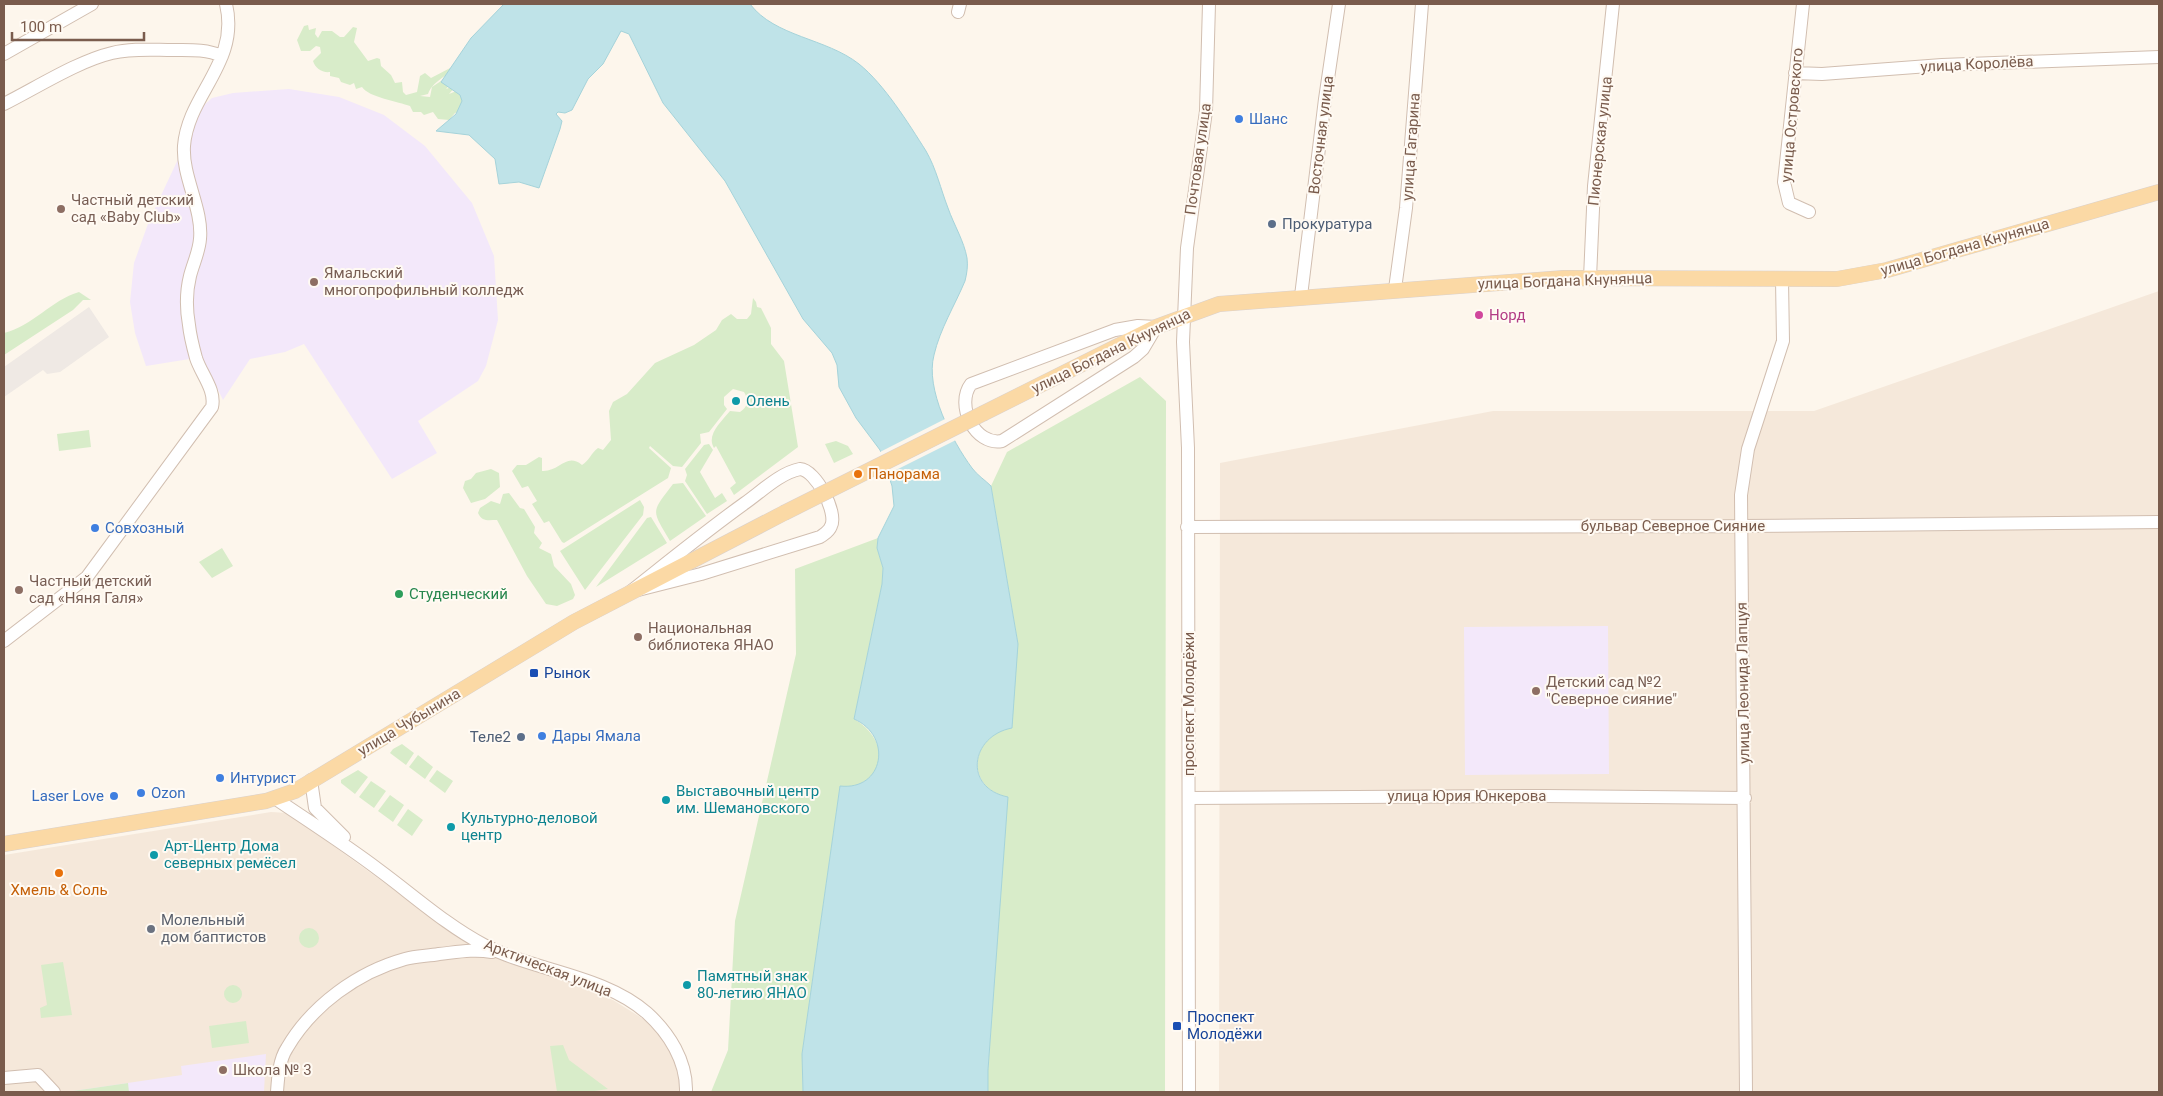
<svg xmlns="http://www.w3.org/2000/svg" width="2163" height="1096" viewBox="0 0 2163 1096" font-family="Roboto,sans-serif">
<style>
.residential{fill:#f5e8da}
.industrial{fill:#efe9e4}
.education{fill:#f3e8fa}
.green{fill:#d8ecc9}
.water{fill:#bfe3e8;stroke:#a5d3da}
.pier{fill:#fdf6ec}
.lines{fill:none;stroke-linecap:round;stroke-linejoin:round}
.minor-casing{stroke:#d1beb0;stroke-width:14}
.major-casing{stroke:#dad1cd;stroke-width:16}
.minor{stroke:#fff;stroke-width:12}
.major{stroke:#fbd9a5;stroke-width:15}
.major-bridge-casing{stroke:#dad1cd;stroke-width:16;stroke-linecap:butt}
.major-bridge{stroke:#fbd9a5;stroke-width:15}
.shop-dot{fill:#3f7fe0;stroke:#fffaf3;stroke-width:2}
.education-dot{fill:#8d6e63;stroke:#fffaf3;stroke-width:2}
.service-dot{fill:#5c6f8a;stroke:#fffaf3;stroke-width:2}
.hotel-dot{fill:#d1479c;stroke:#fffaf3;stroke-width:2}
.culture-dot{fill:#0f9aa8;stroke:#fffaf3;stroke-width:2}
.food-dot{fill:#e8710a;stroke:#fffaf3;stroke-width:2}
.leisure-dot{fill:#2e9e5b;stroke:#fffaf3;stroke-width:2}
.transit-dot{fill:#1a4fb4;stroke:#fffaf3;stroke-width:2}
.worship-dot{fill:#6b7280;stroke:#fffaf3;stroke-width:2}
.labels{text-anchor:middle;dominant-baseline:central;stroke-width:4;stroke-linejoin:round;paint-order:stroke}
.street-label{font-size:15px;fill:#7a5c4d;stroke:#fffaf3}
.shop-label{font-size:15px;fill:#366cbe;stroke:#fffaf3;text-anchor:start}
.education-label{font-size:15px;fill:#785e54;stroke:#fffaf3;text-anchor:start}
.service-label{font-size:15px;fill:#4e5e75;stroke:#fffaf3;text-anchor:start}
.hotel-label{font-size:15px;fill:#b23c85;stroke:#fffaf3;text-anchor:start}
.culture-label{font-size:15px;fill:#0d838f;stroke:#fffaf3;text-anchor:start}
.food-label{font-size:15px;fill:#c56008;stroke:#fffaf3;text-anchor:start}
.leisure-label{font-size:15px;fill:#27864d;stroke:#fffaf3;text-anchor:start}
.transit-label{font-size:15px;fill:#164399;stroke:#fffaf3;text-anchor:start}
.worship-label{font-size:15px;fill:#5b616d;stroke:#fffaf3;text-anchor:start}
</style>
<rect width="100%" height="100%" fill="#fdf6ec"/>
<path class="residential" d="M2159 291V1092H1219L1220 463 1493 411H1814Z
M271 812 288 813 437 921 508 963 553 975 613 1000 645 1020 664 1037 679 1069V1092H4V855Z"/>
<path class="industrial" d="M89 307 109 337 60 372 47 374 43 370 4 397V367Z"/>
<path class="education" d="M289 89 339 97 384 115 425 146 472 203 494 256 498 320 486 366 478 381 418 421 437 453 392 479 304 344 285 352 250 359 223 400 202 357 146 366 135 333 130 302 134 263 149 221 203 106 212 98 233 93Z
M1608 626 1609 774 1465 775 1464 627Z
M266 1054 264 1092 73 1091 182 1075 181 1066Z"/>
<path class="green" d="M308 25 309 30 316 28 315 34 318 38 322 31H332L340 37H344L353 27 357 28 354 42 368 61 377 58 380 59 381 66 391 75 395 83 402 82 403 92 406 95 417 92 420 76 425 73 431 78 454 66C447 78 433 80 428 94L420 96 430 97 432 87 441 81 455 79 446 89 457 85 449 94 459 90 465 98 458 112 455 113 449 120 438 119 433 112 424 115 421 112H413L410 106C399 102 368 97 362 87L356 89 354 83 350 85 341 82 339 78 330 76V72C322 73 315 68 313 61L321 53 320 47 316 46 310 51H301L297 40 304 26Z
M79 292 91 300H83L73 310 4 355V333C33 326 51 300 79 292Z
M753 298 756 302 757 307 761 308 771 328V344L784 361 798 447 734 495 730 488 736 483 716 446 714 448C706 435 721 422 730 411L740 412C748 407 749 400 744 392L733 389 724 397V405L727 409 709 432 700 434 701 443 682 467 673 466 650 446 649 448 671 468 668 478 564 543 562 542 549 521 544 523 532 504 537 501 528 486 522 488 512 471 517 465H526L539 457 542 458V471C560 472 566 452 582 465 589 461 591 453 598 448L603 450 611 440 609 411 613 402 627 394 655 363 694 345 716 330 722 320 731 314 737 319H747L751 314Z
M1140 377 1166 401 1165 1092H988V1070L1007 797C969 789 968 744 1003 730L1018 644 991 486 1007 452Z
M89 430 91 447 59 451 57 434Z
M836 441 848 446 853 454 834 463 825 444Z
M709 444 713 450 700 472 715 498 722 493 727 501 707 514 685 481 687 475 685 469 704 445Z
M491 469 499 473 500 487 485 499 471 503 463 488 465 481 471 479 476 473Z
M683 483 706 516 670 541C651 509 651 513 673 484Z
M509 493 520 508 524 509 535 527 534 533 542 543 539 548 551 554 554 566 571 584 575 595 573 599 557 606 546 604 527 576 497 520C488 520 482 522 478 513L480 508 491 501 500 504 503 494Z
M640 500 644 507 643 515 585 590 560 551Z
M651 517 667 543 596 587 647 518Z
M878 538 877 548 883 568 882 584 854 719C892 740 887 788 840 787L802 1054 803 1092H711L728 1050 735 921 796 654 795 569Z
M222 548 233 566 212 578 199 562Z
M402 744 414 753 406 765 390 753 393 749Z
M418 755 433 767 425 779 409 767Z
M358 770 368 777 355 794 341 783V780Z
M437 770 453 781 445 793 429 781Z
M371 781 386 791 374 808 359 797Z
M390 795 404 805 393 822 378 811Z
M408 809 423 820 412 836 397 825Z
M299 938a10 10 0 1 1 20 0a10 10 0 1 1-20 0Z
M63 962 72 1015 41 1018 40 1008 47 1005 41 965Z
M224 994a9 9 0 1 1 18 0a9 9 0 1 1-18 0Z
M246 1021 249 1043 212 1048 209 1026Z
M563 1045 569 1060 608 1089 588 1092H557L550 1046Z
M128 1083 129 1092 73 1091Z"/>
<path class="water" d="M504 4H750C775 37 826 38 859 64 884 84 909 124 926 151 936 168 941 190 948 208 954 225 964 241 967 258 968 266 967 273 965 281 955 305 940 329 934 355 925 389 952 441 972 468 977 475 985 480 991 486L1018 644 1012 728C970 736 963 788 1008 797L988 1070V1092H803L802 1054 840 786C884 791 893 736 854 719L882 584 883 568 877 548 878 538 894 506 892 486 880 450 856 418 839 387 837 365 832 353 803 319 725 181 663 103 629 34 621 31 603 64 588 79 572 110 565 113 558 112 556 114 562 121 560 129 539 188 519 182 499 184 495 159 469 135 436 131 456 114 462 101 460 95 441 82 471 38Z"/>
<path class="pier" d="M947 418 958 439 886 475 878 453Z"/>
<g class="lines">
<g class="minor-casing">
<path id="minor" d="M1803 4 1784 182 1789 203 1809 212
M958 12 960 4
M4 54 92 4
M1795 73 1822 74 1942 65 2159 57
M4 104C36 88 78 61 112 53 132 48 153 50 173 50 190 50 206 49 222 56
M1590 278 1594 186 1613 4
M1395 289 1406 208 1422 4
M1301 296 1325 99 1339 4
M1138 326 1156 327 1143 349 1134 357 1002 441C975 446 955 405 971 384L1115 330Z
M800 469C816 470 838 513 831 526 829 532 824 534 820 537L701 574 630 592C668 562 706 531 745 503 762 491 780 473 800 469Z
M1187 527 1741 526 2159 522
M4 641 87 577 212 407C216 390 201 374 196 358 193 347 190 335 189 325 186 308 186 292 190 276 193 264 199 252 200 239 203 209 182 177 184 146 188 94 240 63 226 4
M311 780 315 808 344 837
M1189 798 1545 796 1745 798
M276 799C310 822 346 845 379 870 413 895 446 925 484 945 534 971 604 975 647 1013 669 1033 687 1061 686 1092
M4 1078 38 1075 54 1092
M277 1092C278 1078 279 1060 287 1048 312 1005 358 972 405 959 416 956 428 956 439 954 458 952 473 949 492 952
M1189 1092 1188 448 1183 342 1187 248 1206 111 1209 4
M1746 1092 1741 495 1748 449 1783 341 1782 280"/>
</g>
<g class="major-casing">
<path id="major" d="M984 413 1156 327 1219 304 1564 278 1837 279 1887 270 2159 192
M4 844 266 801 295 791 574 622 784 513"/>
</g>
<use href="#minor" class="minor"/>
<use href="#major" class="major"/>
<g class="major-bridge-casing">
<path id="major-bridge" d="M784 513 984 413"/>
</g>
<use href="#major-bridge" class="major-bridge"/>
</g>
<g class="shop-dot">
<circle cx="1239" cy="119" r="5"/>
<circle cx="95" cy="528" r="5"/>
<circle cx="542" cy="736" r="5"/>
<circle cx="220" cy="778" r="5"/>
<circle cx="141" cy="793" r="5"/>
<circle cx="114" cy="796" r="5"/>
</g>
<g class="education-dot">
<circle cx="61" cy="209" r="5"/>
<circle cx="314" cy="282" r="5"/>
<circle cx="19" cy="590" r="5"/>
<circle cx="638" cy="637" r="5"/>
<circle cx="1536" cy="691" r="5"/>
<circle cx="223" cy="1070" r="5"/>
</g>
<g class="service-dot">
<circle cx="1272" cy="224" r="5"/>
<circle cx="521" cy="737" r="5"/>
</g>
<circle class="hotel-dot" cx="1479" cy="315" r="5"/>
<g class="culture-dot">
<circle cx="736" cy="401" r="5"/>
<circle cx="666" cy="800" r="5"/>
<circle cx="451" cy="827" r="5"/>
<circle cx="154" cy="855" r="5"/>
<circle cx="687" cy="985" r="5"/>
</g>
<g class="food-dot">
<circle cx="858" cy="474" r="5"/>
<circle cx="59" cy="873" r="5"/>
</g>
<circle class="leisure-dot" cx="399" cy="594" r="5"/>
<g class="transit-dot">
<rect x="529" y="668" width="10" height="10" rx="2.5"/>
<rect x="1172" y="1021" width="10" height="10" rx="2.5"/>
</g>
<circle class="worship-dot" cx="151" cy="929" r="5"/>
<g class="labels">
<g class="street-label">
<text transform="translate(1977 64) rotate(-3)">улица Королёва</text>
<text transform="translate(1792 115) rotate(-85)">улица Островского</text>
<text transform="translate(1321 135) rotate(-83)">Восточная улица</text>
<text transform="translate(1600 141) rotate(-84)">Пионерская улица</text>
<text transform="translate(1411 147) rotate(-86)">улица Гагарина</text>
<text transform="translate(1198 159) rotate(-82)">Почтовая улица</text>
<text transform="translate(1965 247) rotate(-16)">улица Богдана Кнунянца</text>
<text transform="translate(1565 281) rotate(-2)">улица Богдана Кнунянца</text>
<text transform="translate(1111 351) rotate(-26)">улица Богдана Кнунянца</text>
<text x="1673" y="526">бульвар Северное Сияние</text>
<text transform="translate(1743 683) rotate(-91)">улица Леонида Лапцуя</text>
<text transform="translate(1189 704) rotate(-90)">проспект Молодёжи</text>
<text transform="translate(409 722) rotate(-31)">улица Чубынина</text>
<text x="1467" y="796">улица Юрия Юнкерова</text>
<text transform="translate(548 968) rotate(21)">Арктическая улица</text>
</g>
<g class="shop-label">
<text x="1249" y="119">Шанс</text>
<text x="105" y="528">Совхозный</text>
<text x="552" y="736">Дары Ямала</text>
<text x="230" y="778">Интурист</text>
<text x="151" y="793">Ozon</text>
<text x="104" y="796" text-anchor="end">Laser Love</text>
</g>
<g class="education-label">
<text x="71" y="200">Частный детский<tspan x="71" dy="17">сад «Baby Club»</tspan></text>
<text x="324" y="273">Ямальский<tspan x="324" dy="17">многопрофильный колледж</tspan></text>
<text x="29" y="581">Частный детский<tspan x="29" dy="17">сад «Няня Галя»</tspan></text>
<text x="648" y="628">Национальная<tspan x="648" dy="17">библиотека ЯНАО</tspan></text>
<text x="1546" y="682">Детский сад №2<tspan x="1546" dy="17">"Северное сияние"</tspan></text>
<text x="233" y="1070">Школа № 3</text>
</g>
<g class="service-label">
<text x="1282" y="224">Прокуратура</text>
<text x="511" y="737" text-anchor="end">Теле2</text>
</g>
<g class="hotel-label">
<text x="1489" y="315">Норд</text>
</g>
<g class="culture-label">
<text x="746" y="401">Олень</text>
<text x="676" y="791">Выставочный центр<tspan x="676" dy="17">им. Шемановского</tspan></text>
<text x="461" y="818">Культурно-деловой<tspan x="461" dy="17">центр</tspan></text>
<text x="164" y="846">Арт-Центр Дома<tspan x="164" dy="17">северных ремёсел</tspan></text>
<text x="697" y="976">Памятный знак<tspan x="697" dy="17">80-летию ЯНАО</tspan></text>
</g>
<g class="food-label">
<text x="868" y="474">Панорама</text>
<text x="59" y="890" text-anchor="middle">Хмель &amp; Соль</text>
</g>
<g class="leisure-label">
<text x="409" y="594">Студенческий</text>
</g>
<g class="transit-label">
<text x="544" y="673">Рынок</text>
<text x="1187" y="1017">Проспект<tspan x="1187" dy="17">Молодёжи</tspan></text>
</g>
<g class="worship-label">
<text x="161" y="920">Молельный<tspan x="161" dy="17">дом баптистов</tspan></text>
</g>
</g>
<rect width="2163" height="1096" fill="none" stroke="#7a5c4d" stroke-width="10"/>
<path d="M12 32v8h132v-8" fill="none" stroke="#7a5c4d" stroke-width="2.5"/>
<text x="20" y="32" font-size="15" fill="#7a5c4d" stroke="#fffaf3" stroke-width="4" paint-order="stroke">100 m</text>
</svg>
